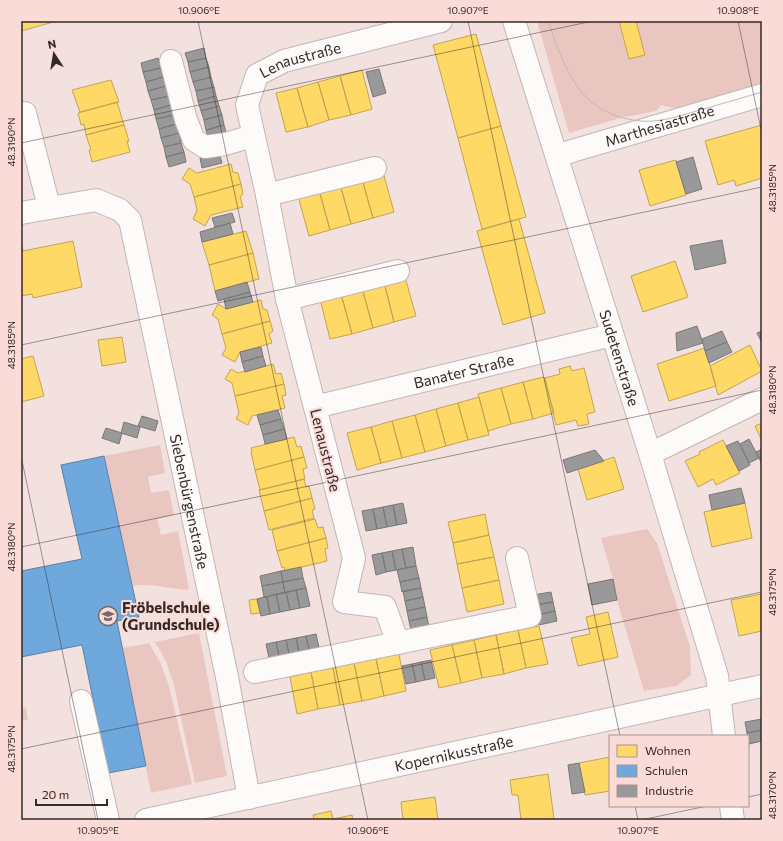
<svg xmlns="http://www.w3.org/2000/svg" width="783" height="841" viewBox="0 0 783 841" font-family="Commissioner,sans-serif">
<style>
.green{fill:#eac6c1}
.homes{fill:#ffd966;stroke:#c2a453}
.schools{fill:#6fa8dc;stroke:#5d82a6}
.industry{fill:#999;stroke:#7b7777}
.lines{fill:none;stroke-linecap:round;stroke-linejoin:round}
.minor-casing{stroke:#c3b6b4;stroke-width:24}
.minor{stroke:#fdfafa;stroke-width:22}
.tram{stroke:#bdb9b9;stroke-width:1}
.ticks{fill:none;stroke:#342927;stroke-width:1;stroke-opacity:0.45}
.labels{text-anchor:middle;dominant-baseline:central;stroke-width:4;stroke-linejoin:round;paint-order:stroke}
.street-label{font-size:15px;fill:#342927;stroke:#fadbd7}
.poi-label{font-size:15px;font-weight:bold;fill:#342927;stroke:#fadbd7;text-anchor:start}
.neatline{fill:none;stroke:#342927;stroke-width:1.5}
.ticks-label{font-size:10px;text-anchor:middle;fill:#342927}
</style>
<rect width="100%" height="100%" fill="#f2e1df"/>
<path class="green" d="M537 21H762V88L678 109 661 105 656 111 620 118 569 133Z
M160 445 165 473 148 477 151 493 169 490 174 515 157 519 161 535 178 531 189 589 186 590C167 588 150 583 131 586L104 456Z
M647 529 657 543 690 647 691 675 677 686 644 691 617 600 613 579 601 538Z
M199 633 227 776 195 783 174 685 166 661 155 642Z
M149 643 160 662 169 686 192 784 151 793 123 648Z
M26 708 28 720 21 721V709Z"/>
<path class="homes" d="M21 21H57L21 31Z
M619 21H636L645 55 629 59Z
M476 34 501 126 458 138 433 45Z
M362 70 372 109 351 115 340 76Z
M340 76 351 115 329 120 318 82Z
M111 80 119 102 80 112 72 90Z
M318 82 329 120 308 127 297 88Z
M297 88 308 127 286 132 276 93Z
M117 102 124 125 86 135 84 124 81 125 78 113Z
M124 125 129 141H127L130 152 92 162 89 150H91L86 135Z
M762 125V178L736 186 734 180 718 185 705 141Z
M501 126 526 217 482 229 458 138Z
M676 160 686 195 650 206 639 170Z
M231 164 233 172 238 173 241 184 194 197 190 184 182 179 189 168 197 173Z
M383 172 394 212 373 218 362 179Z
M362 179 373 218 351 224 340 184Z
M241 184 243 194 240 197 243 207 211 215 205 226 193 219 197 210 194 197Z
M340 184 351 224 330 230 319 190Z
M319 190 330 230 309 236 298 196Z
M519 219 545 313 503 325 477 231Z
M246 231 253 253 209 265 202 242Z
M73 241 82 287 33 298 32 294 21 296V245H22L23 251Z
M253 253 259 279 215 291 209 265Z
M675 261 688 297 643 312 631 276Z
M405 277 416 316 394 322 384 282Z
M384 282 394 322 373 328 362 288Z
M362 288 373 328 352 334 341 294Z
M341 294 352 334 330 339 320 299Z
M261 300 263 309 267 310 270 321 222 334 218 319 212 315 218 304 226 309Z
M270 321 273 331 269 334 272 343 240 352 235 362 222 355 226 348 222 334Z
M122 337 126 362 102 366 98 340Z
M750 345 762 371 718 395 710 366Z
M705 348 716 386 669 401 657 364Z
M33 356 44 396 21 402V359Z
M273 364 276 374 281 373 284 384 235 396 232 383 225 379 231 369 238 373Z
M570 366 572 371 584 368 595 412 587 414 589 424 578 426 576 420 556 425 545 378 560 374 559 369Z
M544 377 554 413 533 419 523 382Z
M523 382 533 419 511 424 501 388Z
M284 384 286 395 282 396 285 408 252 416 248 425 236 419 239 413 235 396Z
M501 388 511 424 488 431 478 394Z
M479 397 489 435 468 440 458 403Z
M458 403 468 440 446 446 436 409Z
M436 409 446 446 425 452 415 415Z
M415 415 425 452 402 458 392 421Z
M392 421 402 458 381 463 371 427Z
M762 423V441L755 426Z
M371 427 381 463 357 470 347 433Z
M294 437 297 447 301 446 304 457 255 470 251 452H252L251 448Z
M723 440 740 473 716 485 713 479 698 487 685 461 700 454 699 452Z
M304 457 307 468 303 469 305 479 260 490 255 470Z
M614 457 624 489 587 500 578 469Z
M304 479 306 487 309 486 312 498 264 511 259 490Z
M312 498 315 509 312 510 314 518 269 530 264 511Z
M745 503 752 538 712 547 704 512Z
M485 514 489 535 453 543 448 522Z
M315 519 318 528 323 527 326 538 277 551 272 530Z
M489 535 494 557 457 564 453 543Z
M326 538 328 548 325 549 327 561 285 571 284 567 282 568 277 551Z
M494 557 499 580 462 588 457 564Z
M499 580 504 604 467 612 462 588Z
M762 594V631L739 636 731 600Z
M257 599 260 613 251 614 249 600Z
M608 612 618 657 578 666 571 638 590 634 586 617Z
M539 626 548 664 526 668 518 630Z
M518 630 526 668 504 674 496 635Z
M496 635 504 674 482 678 474 640Z
M474 640 482 678 461 683 452 645Z
M452 645 461 683 439 688 430 650Z
M399 654 406 691 384 696 376 659Z
M376 659 384 696 362 701 354 663Z
M354 663 362 701 340 705 333 668Z
M333 668 340 705 318 709 311 672Z
M311 672 318 709 297 714 290 677Z
M610 757V791L585 795 579 763Z
M548 774 554 819 521 820 518 795H512L510 780Z
M435 797 438 820H403L401 802Z
M331 811 333 819 352 815 353 820H314L313 815Z"/>
<path class="schools" d="M104 456 139 617 117 621 146 766 108 773 82 645 21 657V571L82 559 61 465Z"/>
<path class="industry" d="M204 48 206 58 188 62 185 53Z
M158 58 161 68 143 72 141 63Z
M206 58 209 67 190 72 188 62Z
M209 67 211 77 193 82 190 72Z
M161 68 163 77 146 82 143 72Z
M379 69 386 93 373 97 366 72Z
M163 77 166 86 148 91 146 82Z
M211 77 214 87 196 91 193 82Z
M166 86 169 96 151 100 148 91Z
M214 87 216 96 198 101 196 91Z
M169 96 171 105 154 110 151 100Z
M216 96 219 106 201 111 198 101Z
M171 105 174 115 156 119 154 110Z
M219 106 222 115 204 120 201 111Z
M174 115 176 124 159 129 156 119Z
M222 115 224 125 206 130 204 120Z
M176 124 179 133 161 138 159 129Z
M224 125 227 135 209 140 206 130Z
M179 133 181 143 164 147 161 138Z
M181 143 184 152 166 157 164 147Z
M184 152 186 162 169 167 166 157Z
M219 153 222 163 202 168 200 158Z
M693 157 702 189 686 194 676 162Z
M232 213 235 222 215 227 212 218Z
M230 223 233 234 202 242 200 232Z
M722 240 726 263 695 270 690 246Z
M247 282 250 292 218 301 215 291Z
M250 292 253 302 226 309 224 299Z
M697 326 703 343 677 351 676 333Z
M722 331 727 342 705 351 702 339Z
M762 331V343L757 333Z
M727 342 732 352 709 363 705 351Z
M261 347 263 356 242 362 240 352Z
M263 356 266 366 245 372 242 362Z
M278 410 281 419 260 425 257 415Z
M142 416 158 421 155 431 138 426Z
M281 419 284 429 263 435 260 425Z
M124 422 140 427 137 438 121 433Z
M106 428 122 433 119 444 102 438Z
M284 429 287 439 265 444 263 435Z
M749 439 759 458 749 463 740 444Z
M738 441 750 465 739 471 726 446Z
M762 449V464L756 452Z
M595 450 604 461 567 473 563 460Z
M741 488 745 503 712 510 709 495Z
M403 503 407 523 397 525 393 505Z
M393 505 397 525 387 527 383 507Z
M383 507 387 527 377 529 373 509Z
M373 509 377 529 366 531 362 511Z
M413 547 416 566 406 568 402 549Z
M402 549 406 568 396 570 392 551Z
M392 551 396 570 386 572 382 553Z
M382 553 386 572 376 575 372 555Z
M416 566 419 578 400 582 397 570Z
M301 567 303 578 283 582 281 571Z
M281 571 283 582 262 586 260 576Z
M303 578 306 588 285 593 283 582Z
M419 578 421 588 402 592 400 582Z
M613 579 617 600 592 605 588 584Z
M283 582 285 593 264 597 262 586Z
M306 588 310 606 300 608 296 590Z
M421 588 423 597 405 601 403 591Z
M296 590 300 608 290 610 286 592Z
M286 592 290 610 280 612 276 594Z
M551 592 553 602 535 605 533 595Z
M276 594 280 612 270 614 267 597Z
M264 597H267L270 614 261 616 257 599Z
M423 597 425 607 407 611 405 601Z
M553 602 555 611 537 615 535 605Z
M425 607 427 617 409 621 407 611Z
M555 611 557 621 539 625 537 615Z
M427 617 429 627 411 630 409 621Z
M316 634 320 652 310 654 306 636Z
M306 636 310 654 300 656 296 638Z
M296 638 300 656 290 658 286 640Z
M286 640 290 658 280 661 276 642Z
M276 642 280 661 270 663 266 644Z
M431 660 435 678 425 680 421 662Z
M421 662 425 680 416 682 412 664Z
M412 664 416 682 406 684 402 666Z
M762 719V730L747 733 745 722Z
M762 730V741L749 744 747 733Z
M579 763 585 792 572 794 568 765Z"/>
<g class="lines">
<g class="minor-casing">
<g id="minor">
<path id="s1" d="M514 21 650 454 717 676 724 736"/>
<path d="M171 61 186 120 194 140 205 147 225 144 253 136"/>
<path d="M25 113 49 207"/>
<path id="s2" d="M557 156 572 151 762 95"/>
<path d="M267 195 375 168"/>
<path id="s3" d="M21 213 96 200 120 210 130 220 227 677 249 798"/>
<path d="M287 299 398 271"/>
<path id="s4" d="M315 407 612 335"/>
<path d="M650 454 762 399"/>
<path id="s5" d="M398 643 385 607 344 602 354 558 287 299 267 195 247 105 257 75 284 61 441 21"/>
<path d="M255 672 530 616 517 558"/>
<path d="M81 701 108 820"/>
<path d="M731 806 733 820"/>
<path id="s6" d="M146 820 762 686"/>
</g>
</g>
<use href="#minor" class="minor"/>
<path class="tram" d="M548 21C558 49 567 78 588 99 603 114 632 123 653 121 669 120 685 114 700 110 721 104 741 98 762 92"/>
</g>
<path class="ticks" d="M198 21 368 820M468 21 620 736M738 21 762 134M21 143 593 21M21 345 762 187M21 456 98 820M21 547 762 390M21 749 762 592M748 797 762 794M635 806 638 820M641 820 707 806"/>
<defs>
<g id="school-ring" transform="scale(1)"><circle r="9.5" fill="#fadbd7" stroke="#766967" stroke-width="1.5"/><path d="M0-5L7-2L0 1L-7-2ZM-4 1L0 2.5L4 1V4Q0 6-4 4Z" fill="#766967"/></g>
</defs>
<g fill-rule="evenodd">
<use href="#school-ring" x="108" y="616"/>
</g>
<g class="labels">
<g class="street-label">
<text stroke="none"><textPath href="#s5" startOffset="668">Lenaustraße</textPath></text>
<text stroke="none"><textPath href="#s2" startOffset="107">Marthesiastraße</textPath></text>
<text stroke="none"><textPath href="#s1" startOffset="353">Sudetenstraße</textPath></text>
<text stroke="none"><textPath href="#s4" startOffset="153">Banater Straße</textPath></text>
<text transform="translate(326 450) rotate(76)">Lenaustraße</text>
<text stroke="none"><textPath href="#s3" startOffset="404">Siebenbürgenstraße</textPath></text>
<text stroke="none"><textPath href="#s6" startOffset="315">Kopernikusstraße</textPath></text>
</g>
<g class="poi-label">
<text x="122" y="607">Fröbelschule<tspan x="122" dy="17">(Grundschule)</tspan></text>
</g>
</g>
<rect width="783" height="841" fill="none" stroke="#fadbd7" stroke-width="44"/>
<rect x="609" y="735" width="140" height="72" fill="#fadbd7" stroke="#ab9491"/>
<rect x="617" y="745" width="20" height="12" fill="#ffd966" stroke="#ab9491"/>
<text x="645" y="755" font-size="12" fill="#342927">Wohnen</text>
<rect x="617" y="765" width="20" height="12" fill="#6fa8dc" stroke="#ab9491"/>
<text x="645" y="775" font-size="12" fill="#342927">Schulen</text>
<rect x="617" y="785" width="20" height="12" fill="#999999" stroke="#ab9491"/>
<text x="645" y="795" font-size="12" fill="#342927">Industrie</text>
<g transform="translate(54 54) rotate(348)" stroke="#fadbd7" stroke-width="3" paint-order="stroke">
<path d="M0-3L7 15L0 10L-7 15Z" fill="#342927"/>
<text y="-6" font-size="11" font-weight="bold" text-anchor="middle" fill="#342927">N</text>
</g>
<path d="M36 799v6h71v-6" fill="none" stroke="#342927" stroke-width="2"/>
<text x="42" y="799" font-size="12" fill="#342927" stroke="#fadbd7" stroke-width="3" paint-order="stroke">20 m</text>
<rect x="22" y="22" width="739" height="797" class="neatline"/>
<g class="ticks-label">
<text x="199" y="14">10.906°E</text>
<text x="468" y="14">10.907°E</text>
<text x="738" y="14">10.908°E</text>
<text transform="translate(11 142) rotate(-90)" y="4">48.3190°N</text>
<text transform="translate(772 188) rotate(-90)" y="4">48.3185°N</text>
<text transform="translate(11 345) rotate(-90)" y="4">48.3185°N</text>
<text transform="translate(772 390) rotate(-90)" y="4">48.3180°N</text>
<text transform="translate(11 547) rotate(-90)" y="4">48.3180°N</text>
<text transform="translate(772 592) rotate(-90)" y="4">48.3175°N</text>
<text transform="translate(11 749) rotate(-90)" y="4">48.3175°N</text>
<text transform="translate(772 795) rotate(-90)" y="4">48.3170°N</text>
<text x="98" y="834">10.905°E</text>
<text x="368" y="834">10.906°E</text>
<text x="638" y="834">10.907°E</text>
</g>
</svg>
